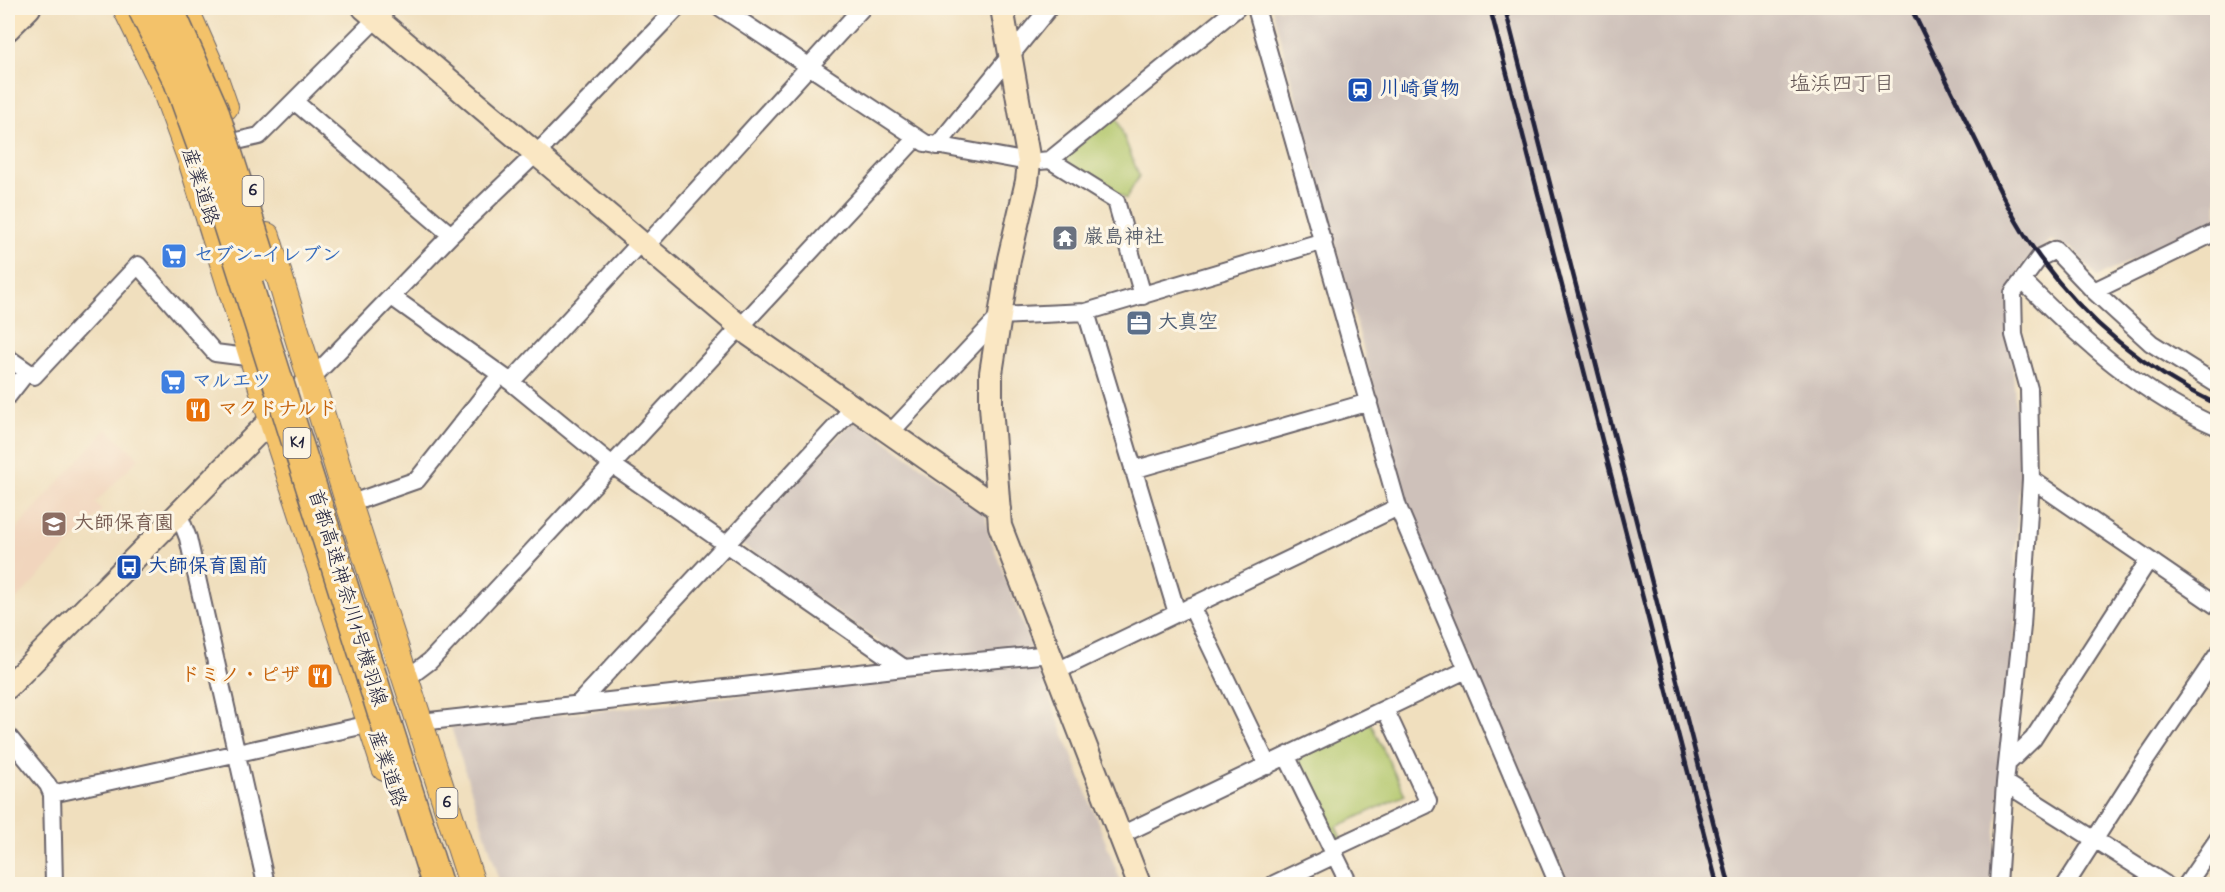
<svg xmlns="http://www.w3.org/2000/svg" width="2225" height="892" viewBox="0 0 2225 892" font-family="'Indie Flower','Klee One',sans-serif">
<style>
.built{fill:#f1d5bd}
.industrial{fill:#cec1ba}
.green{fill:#b1c66a;stroke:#6a7452;stroke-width:1.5}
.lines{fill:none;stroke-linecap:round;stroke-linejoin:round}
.street-casing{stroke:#6a6469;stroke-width:20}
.secondary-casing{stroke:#6a6469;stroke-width:26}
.primary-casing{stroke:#6a6469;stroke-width:28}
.street{stroke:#fff;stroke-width:16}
.secondary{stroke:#fae7c3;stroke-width:22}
.primary{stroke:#f3c26a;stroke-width:26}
.rail{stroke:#22223b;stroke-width:4.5}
.highway-bridge-casing{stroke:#6a6469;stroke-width:33;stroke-linecap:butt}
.highway-bridge{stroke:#f3c26a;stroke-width:30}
.labels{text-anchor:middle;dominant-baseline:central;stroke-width:6;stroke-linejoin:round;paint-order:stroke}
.shield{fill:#fcf5e5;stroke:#63616e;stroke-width:1.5}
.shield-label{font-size:18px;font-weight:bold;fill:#22223b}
.transit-label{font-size:20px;font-weight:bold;fill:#164399;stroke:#fcf5e5;text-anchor:start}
.street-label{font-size:20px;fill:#22223b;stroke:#fcf5e5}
.worship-label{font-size:20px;font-weight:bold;fill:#5b616d;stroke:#fcf5e5;text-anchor:start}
.shop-label{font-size:20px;font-weight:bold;fill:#366cbe;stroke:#fcf5e5;text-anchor:start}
.service-label{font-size:20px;font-weight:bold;fill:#4e5e75;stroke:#fcf5e5;text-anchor:start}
.food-label{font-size:20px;font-weight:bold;fill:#c56008;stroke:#fcf5e5;text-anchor:start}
.education-label{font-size:20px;font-weight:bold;fill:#785e54;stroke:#fcf5e5;text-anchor:start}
.neighbourhood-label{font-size:21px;fill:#5e5050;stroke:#fcf5e5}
</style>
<rect width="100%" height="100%" fill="#fcf5e5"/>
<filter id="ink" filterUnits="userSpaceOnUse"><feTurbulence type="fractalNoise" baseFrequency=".0167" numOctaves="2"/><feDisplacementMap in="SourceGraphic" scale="12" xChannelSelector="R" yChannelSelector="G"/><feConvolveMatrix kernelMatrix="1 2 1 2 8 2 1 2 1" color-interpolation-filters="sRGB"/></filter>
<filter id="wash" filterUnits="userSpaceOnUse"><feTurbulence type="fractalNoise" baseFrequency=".008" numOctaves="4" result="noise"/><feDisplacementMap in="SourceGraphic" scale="24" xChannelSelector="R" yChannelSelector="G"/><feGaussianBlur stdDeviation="1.35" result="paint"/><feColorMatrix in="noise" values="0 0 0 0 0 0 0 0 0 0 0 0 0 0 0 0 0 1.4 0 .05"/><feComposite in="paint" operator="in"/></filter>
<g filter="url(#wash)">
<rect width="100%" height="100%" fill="#f0dfbe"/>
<path class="built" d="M107 429 139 458 95 503 102 510 8 608V538Z"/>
<path class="industrial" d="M1272 8H2217V220L2097 277 2071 247 2068 249 2051 240 2025 264 2008 295 2020 474 2015 567 2021 569 1991 884H1569L1409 520Z
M851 423H860L985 511 989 534 1032 649 907 662 742 545 740 538Z
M1036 663 1122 884H501L451 727Z"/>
<path class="green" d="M1116 116 1139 176 1126 199 1064 164 1062 158Z
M1370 722 1405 795 1336 827 1341 838 1337 840 1332 837 1297 766 1302 754Z"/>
</g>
<g filter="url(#ink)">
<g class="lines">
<g class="street-casing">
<path id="street" d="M721 8 925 143 1029 162 1050 160 1237 8
M1256 8 1398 507 1558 884
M294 101 451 235
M237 141 259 136 387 8
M937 146 1049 8
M1050 160 1116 201 1143 296
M645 247 862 8
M2024 282C2084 342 2139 393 2218 427
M2094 291 2151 343 2218 385
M392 297 511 382 611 464 904 668
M1086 312 1177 613
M8 358 34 376 138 265 215 353 254 358
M312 378 451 235 547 143 677 8
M511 382 640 243
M8 396 26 373
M891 432 1000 316 1086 312 1324 241
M1133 470 1369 402
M2031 479 2218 607
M349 504 417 480 500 375
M178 512 188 538 266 884
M1191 606 1268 766
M1057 671 1398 507
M406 679 430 661 916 138
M578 704 854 407
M421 722 904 668 1051 654
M8 736 48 785 52 794 54 884
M1287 757 1349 884
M2007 764 2033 739 2148 561
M2005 783 2165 884
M52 794 370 724
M1119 836 1466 670
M1332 849 1426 805 1428 801 1385 709
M1274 884 1335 855
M1998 884 2005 783 2022 626 2031 479 2029 389 2014 335 2013 293 2039 258 2055 250 2094 291 2218 231
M2066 884 2141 767 2218 654
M2187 884 2218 839"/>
</g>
<g class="secondary-casing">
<path id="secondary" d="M364 8 750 335 999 509
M1002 8 1029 162 1027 181 1009 259 991 373V406L1000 526 1139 884
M8 29 29 8
M8 687 312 378"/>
</g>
<g class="primary-casing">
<path id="primary" d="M126 8 163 84 191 160 277 436 385 768
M185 8 211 67 225 107
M267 236 349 504 472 884"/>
</g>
<use href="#street" class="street"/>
<use href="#secondary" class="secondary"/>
<use href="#primary" class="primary"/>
<path class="rail" d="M1490 8 1717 884
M1505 8 1729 884
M1911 8C1934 55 1957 103 1981 151 1998 188 2016 225 2040 258 2086 321 2147 371 2218 405"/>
<g class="highway-bridge-casing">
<path id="highway-bridge" d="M143 8 179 81 210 167 437 884
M168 8 213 110 263 266"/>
</g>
<use href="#highway-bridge" class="highway-bridge"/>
</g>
</g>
<defs>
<g id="station-square" transform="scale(1.35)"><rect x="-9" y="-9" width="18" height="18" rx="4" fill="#1a4fb4" stroke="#fcf5e5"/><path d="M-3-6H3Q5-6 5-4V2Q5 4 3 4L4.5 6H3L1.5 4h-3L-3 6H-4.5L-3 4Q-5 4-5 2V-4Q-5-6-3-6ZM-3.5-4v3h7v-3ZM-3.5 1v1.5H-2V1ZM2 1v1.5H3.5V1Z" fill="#fff"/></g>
<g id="temple-square" transform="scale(1.35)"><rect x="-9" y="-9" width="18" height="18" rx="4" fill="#6b7280" stroke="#fcf5e5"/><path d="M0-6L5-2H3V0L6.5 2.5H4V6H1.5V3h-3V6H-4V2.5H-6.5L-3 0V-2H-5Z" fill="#fff"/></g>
<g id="supermarket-square" transform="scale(1.35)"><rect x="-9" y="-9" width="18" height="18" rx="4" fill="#3f7fe0" stroke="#fcf5e5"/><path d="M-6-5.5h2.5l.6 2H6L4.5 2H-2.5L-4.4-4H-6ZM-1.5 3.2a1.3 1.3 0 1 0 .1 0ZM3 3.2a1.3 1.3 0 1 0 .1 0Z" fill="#fff"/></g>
<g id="office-square" transform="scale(1.35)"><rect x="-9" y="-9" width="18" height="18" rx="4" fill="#5c6f8a" stroke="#fcf5e5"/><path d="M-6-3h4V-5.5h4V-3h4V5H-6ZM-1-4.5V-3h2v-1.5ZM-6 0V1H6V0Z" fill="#fff"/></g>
<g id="restaurant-square" transform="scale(1.35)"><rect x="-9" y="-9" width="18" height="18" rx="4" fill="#e8710a" stroke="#fcf5e5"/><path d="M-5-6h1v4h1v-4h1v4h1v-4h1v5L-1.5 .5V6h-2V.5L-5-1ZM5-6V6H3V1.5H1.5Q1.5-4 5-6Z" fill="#fff"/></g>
<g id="school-square" transform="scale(1.35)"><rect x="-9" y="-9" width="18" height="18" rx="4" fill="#8d6e63" stroke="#fcf5e5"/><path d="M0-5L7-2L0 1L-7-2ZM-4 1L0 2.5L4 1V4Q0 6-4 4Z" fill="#fff"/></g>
<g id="bus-square" transform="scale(1.35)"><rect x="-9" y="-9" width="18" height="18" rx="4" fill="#1a4fb4" stroke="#fcf5e5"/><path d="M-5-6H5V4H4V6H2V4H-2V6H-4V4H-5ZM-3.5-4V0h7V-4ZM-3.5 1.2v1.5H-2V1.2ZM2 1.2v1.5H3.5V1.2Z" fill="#fff"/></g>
</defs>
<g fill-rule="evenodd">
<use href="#station-square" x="1360" y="90"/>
<use href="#temple-square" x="1065" y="238"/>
<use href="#supermarket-square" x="174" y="256"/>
<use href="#office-square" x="1139" y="323"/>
<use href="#supermarket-square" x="173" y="382"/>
<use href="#restaurant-square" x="198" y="410"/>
<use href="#school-square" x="54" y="524"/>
<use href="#bus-square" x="129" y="567"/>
<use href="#restaurant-square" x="320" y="676"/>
</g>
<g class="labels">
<g class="shield">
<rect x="242.5" y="176" width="21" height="30" rx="4.5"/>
<rect x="283.5" y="428" width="27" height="30" rx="4.5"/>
<rect x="436.5" y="788" width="21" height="30" rx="4.5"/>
</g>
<g class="shield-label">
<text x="253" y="191">6</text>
<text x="297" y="443">K1</text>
<text x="447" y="803">6</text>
</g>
<g class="transit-label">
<text x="1380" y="90">川崎貨物</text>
<text x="148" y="567">大師保育園前</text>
</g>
<g class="street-label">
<text transform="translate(199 187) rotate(72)">産業道路</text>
<text transform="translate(346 598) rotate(73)">首都高速神奈川1号横羽線</text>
<text transform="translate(386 769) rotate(71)">産業道路</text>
</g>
<g class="worship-label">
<text x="1084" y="238">巌島神社</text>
</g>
<g class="shop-label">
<text x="194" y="256">セブン-イレブン</text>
<text x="192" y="382">マルエツ</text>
</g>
<g class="service-label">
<text x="1158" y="323">大真空</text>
</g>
<g class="food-label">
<text x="218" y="410">マクドナルド</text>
<text x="300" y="676" text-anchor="end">ドミノ・ピザ</text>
</g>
<g class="education-label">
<text x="74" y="524">大師保育園</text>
</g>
<g class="neighbourhood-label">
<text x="1842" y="85">塩浜四丁目</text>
</g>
</g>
<rect width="2225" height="892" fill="none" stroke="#fcf5e5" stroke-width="30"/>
</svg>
